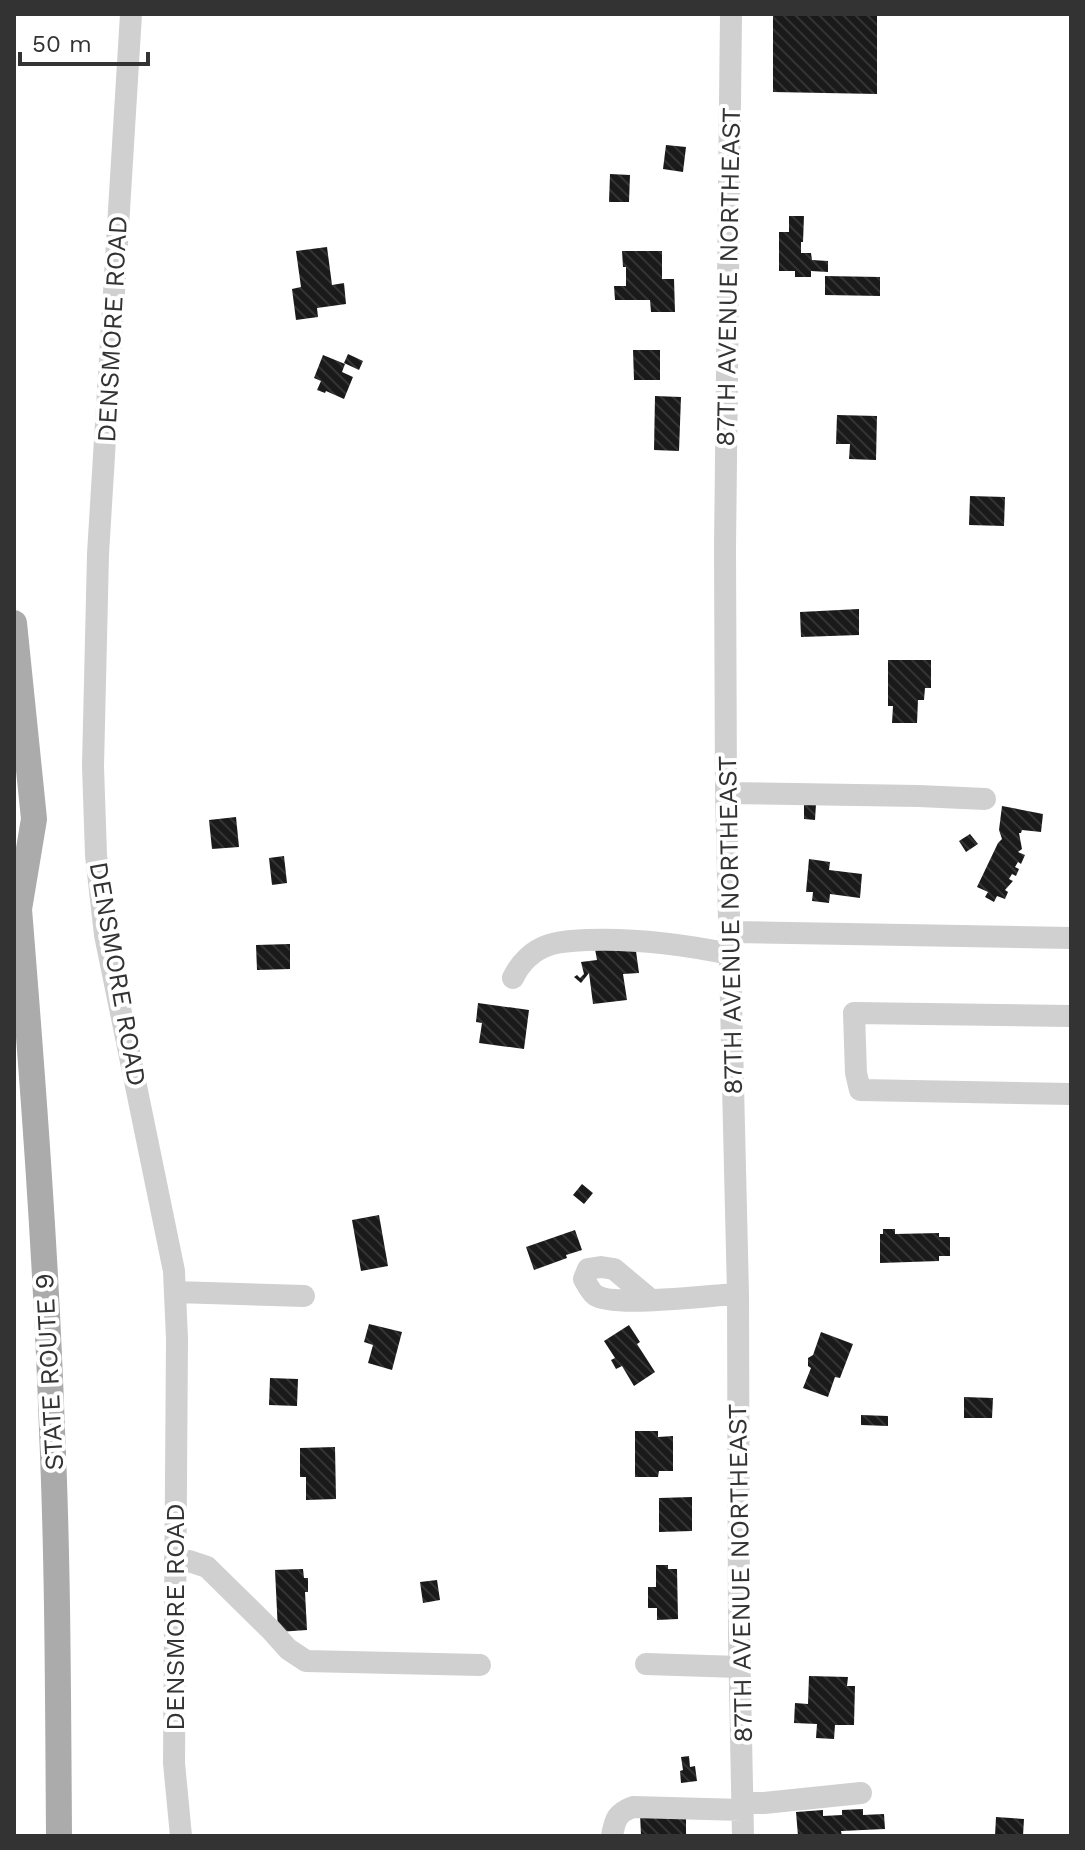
<svg xmlns="http://www.w3.org/2000/svg" width="1085" height="1850" viewBox="0 0 1085 1850" font-family="'Work Sans',sans-serif">
<style>
.building{fill:url(#building-back-hatch)}
.lines{fill:none;stroke-linecap:round;stroke-linejoin:round}
.minor{stroke:#d0d0d0;stroke-width:22}
.major{stroke:#ababab;stroke-width:26}
.labels{text-anchor:middle;dominant-baseline:central;stroke-width:8;stroke-linejoin:round;paint-order:stroke}
.street-label{font-size:26px;fill:#333;stroke:#fff}
</style>
<defs>
<pattern id="building-back-hatch" width="6" height="6" patternUnits="userSpaceOnUse" patternTransform="scale(2)"><rect width="6" height="6" fill="#1a1a1a"/><path d="M-1 5l2 2M0 0l6 6M5-1l2 2" fill="none" stroke="#333"/></pattern>
</defs>
<rect width="100%" height="100%" fill="#fff"/>
<path class="building" d="M773 14H877V94L773 92Z
M666 145 686 147 683 172 663 169Z
M610 174 630 175 629 202H609Z
M789 216H804L803 242H801V253H811L812 260 828 261V272L811 271V277H795V271H779V232H789Z
M327 247 332 285 344 283 346 304 317 308 318 317 296 320 292 289 301 287 296 251Z
M622 251H662V279H674L675 312H651L650 300H615L614 286H626V267H623Z
M825 276 880 277V296L825 295Z
M633 350H660V380H634Z
M348 354 363 361 359 370 344 363Z
M323 355 345 364 342 372 353 377 344 399 326 391 325 393 317 390 321 381 314 378Z
M655 396 681 397 679 451 654 450Z
M837 415 877 416 876 460 849 459 850 444H836Z
M970 496 1005 497 1004 526 969 525Z
M859 609V635L801 637 800 612Z
M888 660H931V688H925L924 700H918L917 723H892L893 706H888Z
M804 803 816 804 815 820 804 819Z
M1002 806 1043 814 1041 832 1022 830 1021 833H1019L1022 849 1018 852 1025 855 1021 864 1018 862 1015 867 1019 869 1016 876 1012 874 1009 879 1013 881 1005 890 1008 892 1005 899 997 896 994 902 985 897 988 892 977 887 998 843 1002 839 999 830Z
M236 817 239 847 212 849 209 820Z
M970 834 978 844 966 852 959 841Z
M284 856 287 883 272 885 269 858Z
M809 859 830 862 829 870 862 874 860 898 830 894 829 903 812 901 813 892H806Z
M290 944V969L257 970 256 945Z
M635 944 639 973 623 974 627 1000 593 1004 589 973 581 983 574 977 577 975 580 978 584 974 581 962 597 960 595 949Z
M478 1003 529 1010 524 1049 479 1043 482 1023 476 1022Z
M582 1184 593 1193 584 1204 573 1195Z
M379 1215 388 1266 361 1271 352 1220Z
M883 1229H895V1234L939 1233V1237H950V1256H939V1261L880 1263V1234H883Z
M575 1230 582 1250 566 1255 567 1258 534 1270 526 1247Z
M369 1324 402 1332 392 1370 368 1363 373 1345 364 1342Z
M629 1325 640 1342 637 1344 655 1372 634 1386 622 1366 616 1369 611 1360 615 1358 604 1341Z
M821 1332 853 1344 840 1378 835 1377 828 1397 803 1388 811 1368 808 1366V1358L813 1355Z
M270 1378 298 1379 297 1406 269 1405Z
M964 1397 993 1398 992 1418H964Z
M861 1415 888 1416V1426L861 1425Z
M635 1431H658V1437L673 1436V1471H659L658 1477H635Z
M335 1447 336 1499 306 1500V1477H300V1448Z
M692 1497V1531L659 1532V1498Z
M656 1565H668V1569H677L678 1619 657 1620V1608H648V1587H656Z
M303 1569 304 1578H308V1592H305L307 1630 278 1632 275 1570Z
M437 1580 440 1600 423 1603 420 1582Z
M809 1676 848 1677 847 1686H855L854 1725H835L834 1739 816 1738 817 1724 794 1723 795 1703 808 1704Z
M689 1756 690 1767 695 1766 697 1781 681 1783 680 1771 683 1770 681 1757Z
M863 1809V1815L884 1814 885 1829 841 1831 842 1836H798L796 1812 823 1810V1816L842 1815V1810Z
M640 1813H686V1836H641Z
M996 1817 1024 1819 1023 1836H995Z"/>
<g class="lines">
<path class="minor" d="M131 14 98 554 93 766 96 855 105 935 174 1271 177 1339 174 1763 181 1836
M731 14 725 548 726 793 738 1294 739 1637 743 1836
M726 793 919 796 985 799
M729 932 1071 938
M513 978C520 963 533 950 549 945 560 941 574 941 586 940 635 938 682 944 730 954
M1071 1016 854 1013 856 1073 860 1090 1071 1094
M175 1292 304 1296
M651 1300 614 1269 601 1267 588 1269 584 1279C587 1284 590 1291 595 1295 613 1308 710 1295 738 1294
M175 1560 189 1561 207 1567 271 1630 288 1649 306 1661 480 1665
M646 1664 739 1667
M743 1803H764L861 1793
M612 1836C615 1819 617 1813 633 1807L743 1810"/>
<path class="major" d="M14 623 34 819 19 909
M14 894 19 909C33 1083 46 1256 52 1430 58 1565 58 1701 59 1836"/>
</g>
<g class="labels">
<g class="street-label">
<text transform="translate(728 277) rotate(-89)">87TH AVENUE NORTHEAST</text>
<text transform="translate(112 329) rotate(-87)">DENSMORE ROAD</text>
<text transform="translate(730 925) rotate(-91)">87TH AVENUE NORTHEAST</text>
<text transform="translate(118 974) rotate(80)">DENSMORE ROAD</text>
<text transform="translate(49 1372) rotate(-93)">STATE ROUTE 9</text>
<text transform="translate(740 1573) rotate(-91)">87TH AVENUE NORTHEAST</text>
<text transform="translate(175 1617) rotate(-90)">DENSMORE ROAD</text>
</g>
</g>
<rect width="1085" height="1850" fill="none" stroke="#333333" stroke-width="32"/>
<path d="M20 52v12h128v-12" fill="none" stroke="#333333" stroke-width="4"/>
<text x="32" y="52" font-size="24" fill="#333333" stroke="#ffffff" stroke-width="6" paint-order="stroke">50 m</text>
</svg>
